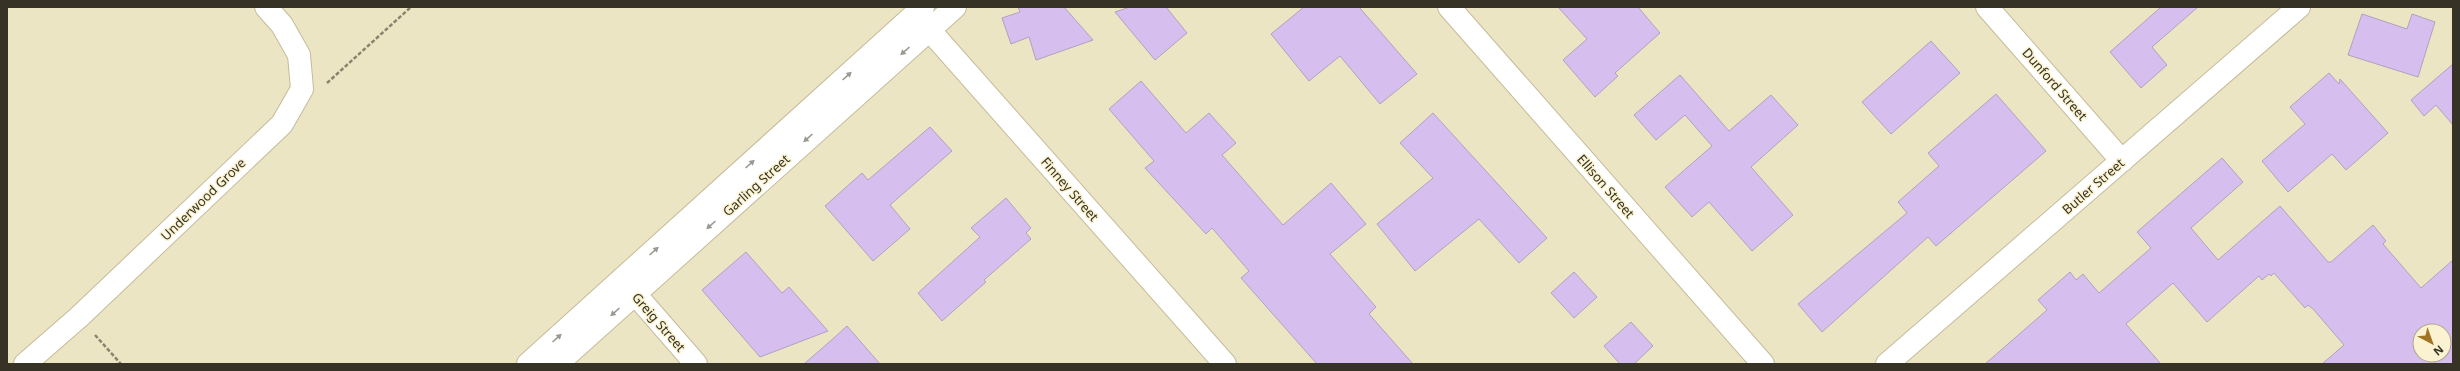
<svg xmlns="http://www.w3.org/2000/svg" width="2460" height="371" viewBox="0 0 2460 371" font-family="'Noto Sans',sans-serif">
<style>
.building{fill:#d6bfef;stroke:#b0a1c0;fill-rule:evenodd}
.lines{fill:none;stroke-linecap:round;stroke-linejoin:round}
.minor-casing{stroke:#c3bc9b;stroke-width:24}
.tertiary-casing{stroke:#c3bc9b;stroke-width:24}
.path{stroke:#89846e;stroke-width:2.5;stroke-dasharray:4 2;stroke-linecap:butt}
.minor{stroke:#fff;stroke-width:22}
.tertiary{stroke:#fff;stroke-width:22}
.oneway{fill:#9a9992}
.labels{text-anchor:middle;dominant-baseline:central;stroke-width:3;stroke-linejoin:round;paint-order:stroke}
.street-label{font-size:13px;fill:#363326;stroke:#faf2d0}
</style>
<rect width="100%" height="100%" fill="#ece5c3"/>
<path class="building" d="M1018 7H1064L1093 40 1036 60 1029 37 1011 44 1002 18 1020 12Z
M1130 7H1166L1187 33 1155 60 1115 12Z
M1304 7H1359L1417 74 1380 104 1340 56 1309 81 1271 34Z
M1558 7H1638L1660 33 1615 73 1618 76 1595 97 1563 60 1587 39Z
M2161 7H2198L2152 47 2167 65 2141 88 2110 52Z
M2362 14 2407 29 2412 14 2435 22 2418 77 2348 55Z
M1931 41 1960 73 1891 134 1862 102Z
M2453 64V125L2436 105 2424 116 2411 100Z
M2329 73 2339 84 2340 79 2388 133 2346 170 2332 154 2288 192 2262 161 2305 124 2290 107Z
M1680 75 1729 131 1771 95 1798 125 1751 167 1793 215 1752 251 1709 202 1692 217 1665 187 1712 146 1685 115 1656 140 1634 115Z
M1141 81 1186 133 1209 113 1236 143 1222 155 1283 225 1331 183 1366 224 1330 254 1376 307 1369 314 1413 364H1317L1241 278 1249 271 1212 228 1206 234 1145 168 1154 161 1109 109Z
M1996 94 2046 151 1936 246 1928 237 1822 332 1798 304 1907 213 1898 202 1939 166 1928 153Z
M1433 113 1547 238 1519 263 1479 219 1415 271 1377 224 1433 178 1400 143Z
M930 127 952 151 890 205 910 229 873 261 825 206 862 173 868 180Z
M2222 158 2243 182 2191 228 2218 260 2280 206 2328 262H2331L2373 225 2386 241 2383 244 2421 288 2453 260V364H2322L2344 345 2314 310 2308 305 2305 308 2274 273 2271 276 2269 274 2262 280 2259 276 2207 322 2173 283 2126 324 2161 364H1985L2047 310 2038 300 2070 272 2076 280 2083 274 2099 293 2151 248 2137 232ZM2420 331H2444V355H2420Z
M1006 198 1031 228 1026 233 1031 239 984 280 986 282 942 321 918 293 980 237 971 228Z
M746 252 782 293 789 287 828 331 760 357 702 290Z
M1574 272 1597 297 1574 318 1551 293Z
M1631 322 1653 346 1634 364H1620L1604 346Z
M847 326 880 364H804L835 337Z"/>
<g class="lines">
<g class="minor-casing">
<path id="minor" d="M1449 7 1763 364
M1987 7 2122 161
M917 16 1225 364
M622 279 696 364
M25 364 79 317 282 124 302 89 299 55 282 25 266 7
M1887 364 2299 7"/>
</g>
<g class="tertiary-casing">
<path id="tertiary" d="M528 364 923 7
M557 364 955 7"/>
</g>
<path class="path" d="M327 83 411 7
M95 335 121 364"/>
<use href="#minor" class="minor"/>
<use href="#tertiary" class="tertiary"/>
</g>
<defs><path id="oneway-solid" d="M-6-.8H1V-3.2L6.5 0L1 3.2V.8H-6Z"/></defs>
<g class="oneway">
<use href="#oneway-solid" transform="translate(905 51) rotate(138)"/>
<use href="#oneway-solid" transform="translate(847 76) rotate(-42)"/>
<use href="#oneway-solid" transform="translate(808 138) rotate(138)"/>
<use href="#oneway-solid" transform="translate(750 164) rotate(-42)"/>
<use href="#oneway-solid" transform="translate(711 225) rotate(138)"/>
<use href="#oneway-solid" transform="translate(654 251) rotate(-42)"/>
<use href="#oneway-solid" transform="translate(615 312) rotate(138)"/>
<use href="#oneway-solid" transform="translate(557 338) rotate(-42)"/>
</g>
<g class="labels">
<g class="street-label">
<text transform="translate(2055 84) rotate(49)">Dunford Street</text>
<text transform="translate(756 185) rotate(-42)">Garling Street</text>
<text transform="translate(1606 186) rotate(49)">Ellison Street</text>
<text transform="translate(2093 186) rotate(-41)">Butler Street</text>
<text transform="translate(1070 189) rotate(49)">Finney Street</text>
<text transform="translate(203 199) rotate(-44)">Underwood Grove</text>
<text transform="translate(659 322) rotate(49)">Greig Street</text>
</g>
</g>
<rect width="2460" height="371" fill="none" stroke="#363326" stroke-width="16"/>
<g transform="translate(2432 343) rotate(139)"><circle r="19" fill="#faf2d0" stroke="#aca68c"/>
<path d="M0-3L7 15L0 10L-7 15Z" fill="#a07424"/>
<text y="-6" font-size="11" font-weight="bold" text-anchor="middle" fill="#363326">N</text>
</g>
</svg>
